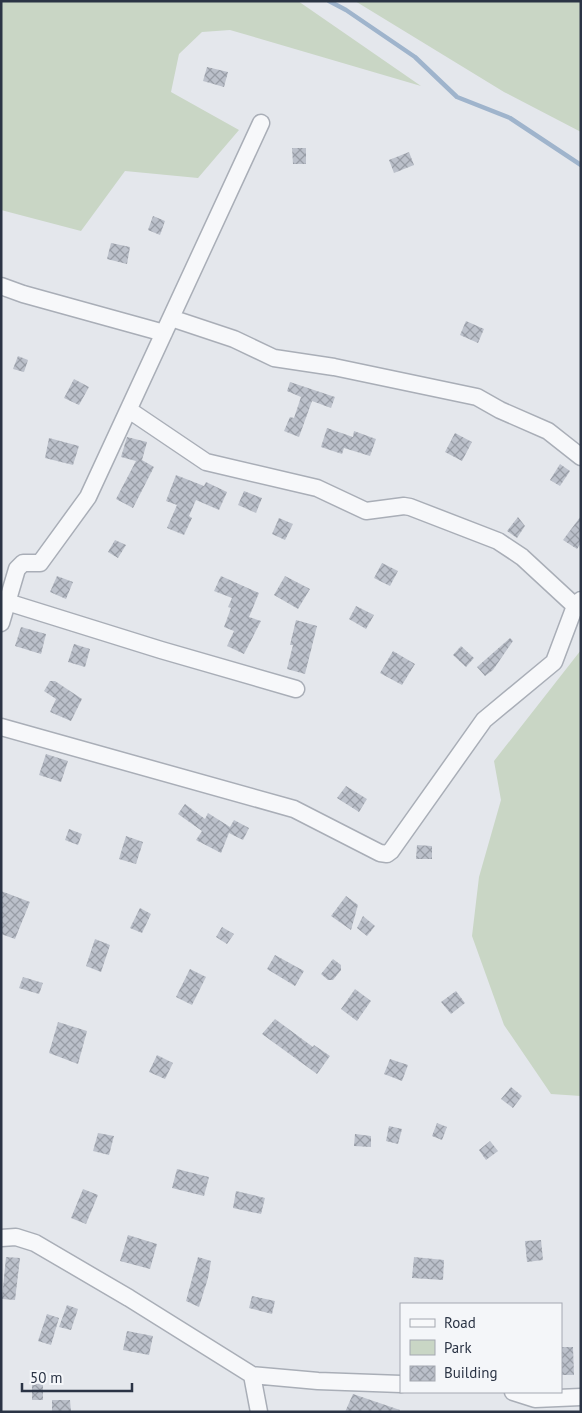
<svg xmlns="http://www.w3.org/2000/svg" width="582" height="1413" viewBox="0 0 582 1413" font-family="'PT Sans',sans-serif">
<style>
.green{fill:#c9d6c5}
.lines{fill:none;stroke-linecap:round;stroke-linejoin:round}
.stream{stroke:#9fb4cc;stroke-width:4.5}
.building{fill:url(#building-cross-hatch)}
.minor-casing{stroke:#a9aeb7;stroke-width:19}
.minor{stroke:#f7f8fa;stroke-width:16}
</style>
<defs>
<pattern id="building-cross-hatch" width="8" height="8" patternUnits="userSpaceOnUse" patternTransform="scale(1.25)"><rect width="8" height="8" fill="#bbc0ca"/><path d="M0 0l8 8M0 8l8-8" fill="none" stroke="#989da6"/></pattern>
</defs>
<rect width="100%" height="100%" fill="#e4e7ec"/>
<path class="green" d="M1 1H298L421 86 230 30 202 32 179 54 171 92 239 130 198 178 125 171 81 231 1 210Z
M355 1H581V132L504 92Z
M581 650V1096L551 1094 504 1025 472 936 479 877 501 800 494 761Z"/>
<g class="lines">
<path class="stream" d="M329 1 346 10 415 57 457 97 510 118 581 165"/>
</g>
<path class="building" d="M207 67 228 72 224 87 203 81Z
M292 148H306V164H293Z
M409 152 414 165 394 173 389 160Z
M153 216 165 221 160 235 148 230Z
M111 243 130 247 127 264 107 259Z
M466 321 484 329 478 343 460 335Z
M18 356 28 360 24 372 13 369Z
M74 379 89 387 79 405 64 398Z
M290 382 335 397 331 408 312 401 299 437 284 431 290 417 294 418 301 397 287 391Z
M327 428 353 437 354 431 376 439 370 456 344 448 342 454 321 447Z
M455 433 472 442 462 461 445 452Z
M127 437 147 442 142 460 154 467 133 508 116 499 136 461 121 457Z
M49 438 79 446 73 465 45 458Z
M560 464 570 471 560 486 550 480Z
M176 475 204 486 206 482 227 492 219 510 196 500 189 516 192 518 184 535 167 528 177 505 166 501Z
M244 491 262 498 256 513 238 505Z
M581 516V543L577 549 563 540Z
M518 517 525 526 517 538 507 531Z
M279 518 293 524 285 540 272 534Z
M115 540 126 545 118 558 108 552Z
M382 563 398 571 390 586 374 578Z
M57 576 73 582 66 599 50 592Z
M221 576 259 593 249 617 261 621 244 654 227 646 234 631 224 627 231 608 228 607 232 598 214 591Z
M285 576 310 589 298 609 274 595Z
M356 606 374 615 366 629 349 619Z
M296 620 317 626 305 674 287 669 293 645H290Z
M21 627 46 634 41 654 15 646Z
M510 638 513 641 493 670 485 676 477 667Z
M74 644 90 649 85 667 68 662Z
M461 646 474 658 466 667 453 655Z
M393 651 415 664 402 685 380 673Z
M50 681H55L82 699 71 721 50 712 56 699 44 691Z
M46 754 68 761 61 782 39 775Z
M346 786 367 799 359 812 337 798Z
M185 804 205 819 208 813 230 827 234 820 249 828 243 840 229 833 221 853 196 840 202 831 178 814Z
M69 829 82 834 78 845 65 840Z
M126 836 143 842 136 864 119 859Z
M417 845 432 846V859H416Z
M1 891 30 902 15 939 1 934Z
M346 896 358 905 351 930 331 916Z
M140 908 151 914 142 933 130 928Z
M363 916 375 926 367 936 357 928Z
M222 927 234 934 227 944 216 937Z
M95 939 110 945 101 972 86 966Z
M275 955 304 971 295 986 267 969Z
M333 959 341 965V970L333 980H328L321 974Z
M190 969 206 977 192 1005 176 997Z
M23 977 43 983 39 994 19 988Z
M355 989 371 1001 357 1021 341 1009Z
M456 991 465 1003 451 1014 441 1002Z
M275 1019 313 1047 314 1045 330 1056 317 1074 262 1034Z
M58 1022 87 1031 78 1064 49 1053Z
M157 1055 173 1063 165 1079 149 1072Z
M390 1059 408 1065 402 1081 384 1074Z
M511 1087 522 1096 513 1108 501 1099Z
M437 1123 447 1127 442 1140 432 1136Z
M389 1126 402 1129 398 1144 386 1141Z
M98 1133 114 1136 109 1155 93 1151Z
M355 1134 371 1136V1147L354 1146Z
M490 1141 498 1151 486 1160 479 1150Z
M177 1169 209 1177 204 1196 172 1188Z
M83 1189 98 1195 86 1224 71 1218Z
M236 1191 265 1198 261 1214 233 1208Z
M128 1235 157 1244 150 1269 120 1261Z
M541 1240 543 1260 527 1262 525 1241Z
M6 1257 20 1258 15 1300 2 1299Z
M198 1257 211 1261 208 1278 199 1307 186 1301Z
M414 1257 444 1260 443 1280 412 1278Z
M252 1296 275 1301 272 1314 249 1308Z
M67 1305 78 1309 71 1330 59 1327Z
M47 1314 59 1318 51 1345 38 1341Z
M127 1331 153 1336 149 1355 123 1350Z
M561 1347H573L574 1375H561Z
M32 1384H43V1400H32Z
M353 1394 400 1410 399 1412H345Z
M52 1400H70L71 1412H52Z"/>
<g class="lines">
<g class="minor-casing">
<path id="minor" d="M1 286 23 294 164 333
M171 318 234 339 274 358 334 367 477 397 500 410 548 431 581 457
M129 410 206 462 317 488 366 511 404 506 410 507 498 541 522 557 575 606
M7 602 161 650 296 689
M1 623 17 569 23 563H40L88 497 261 123
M1 727 294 809 380 853 387 854 391 851 484 720 554 662 575 606 581 600
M1 1238 16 1237 35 1243 129 1298 252 1375 318 1381 401 1384
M252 1375 259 1412
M513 1392 535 1399 581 1397"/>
</g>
<use href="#minor" class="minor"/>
</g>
<rect width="582" height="1413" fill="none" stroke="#2b3445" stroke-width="5"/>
<rect x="400" y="1303" width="162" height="90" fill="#f4f6f9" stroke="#a4a8b1"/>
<rect x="410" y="1319" width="25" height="8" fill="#f7f8fa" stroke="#a4a8b1"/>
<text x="444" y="1328" font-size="15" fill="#2b3445">Road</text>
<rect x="410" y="1340" width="25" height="15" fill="#c9d6c5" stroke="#a4a8b1"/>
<text x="444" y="1353" font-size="15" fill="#2b3445">Park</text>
<rect x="410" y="1366" width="25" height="15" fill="url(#building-cross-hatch)" stroke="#a4a8b1"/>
<text x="444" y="1378" font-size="15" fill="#2b3445">Building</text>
<path d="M22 1383v8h110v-8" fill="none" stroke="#2b3445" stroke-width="2.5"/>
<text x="30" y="1383" font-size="15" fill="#2b3445" stroke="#f4f6f9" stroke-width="4" paint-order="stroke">50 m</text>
</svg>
